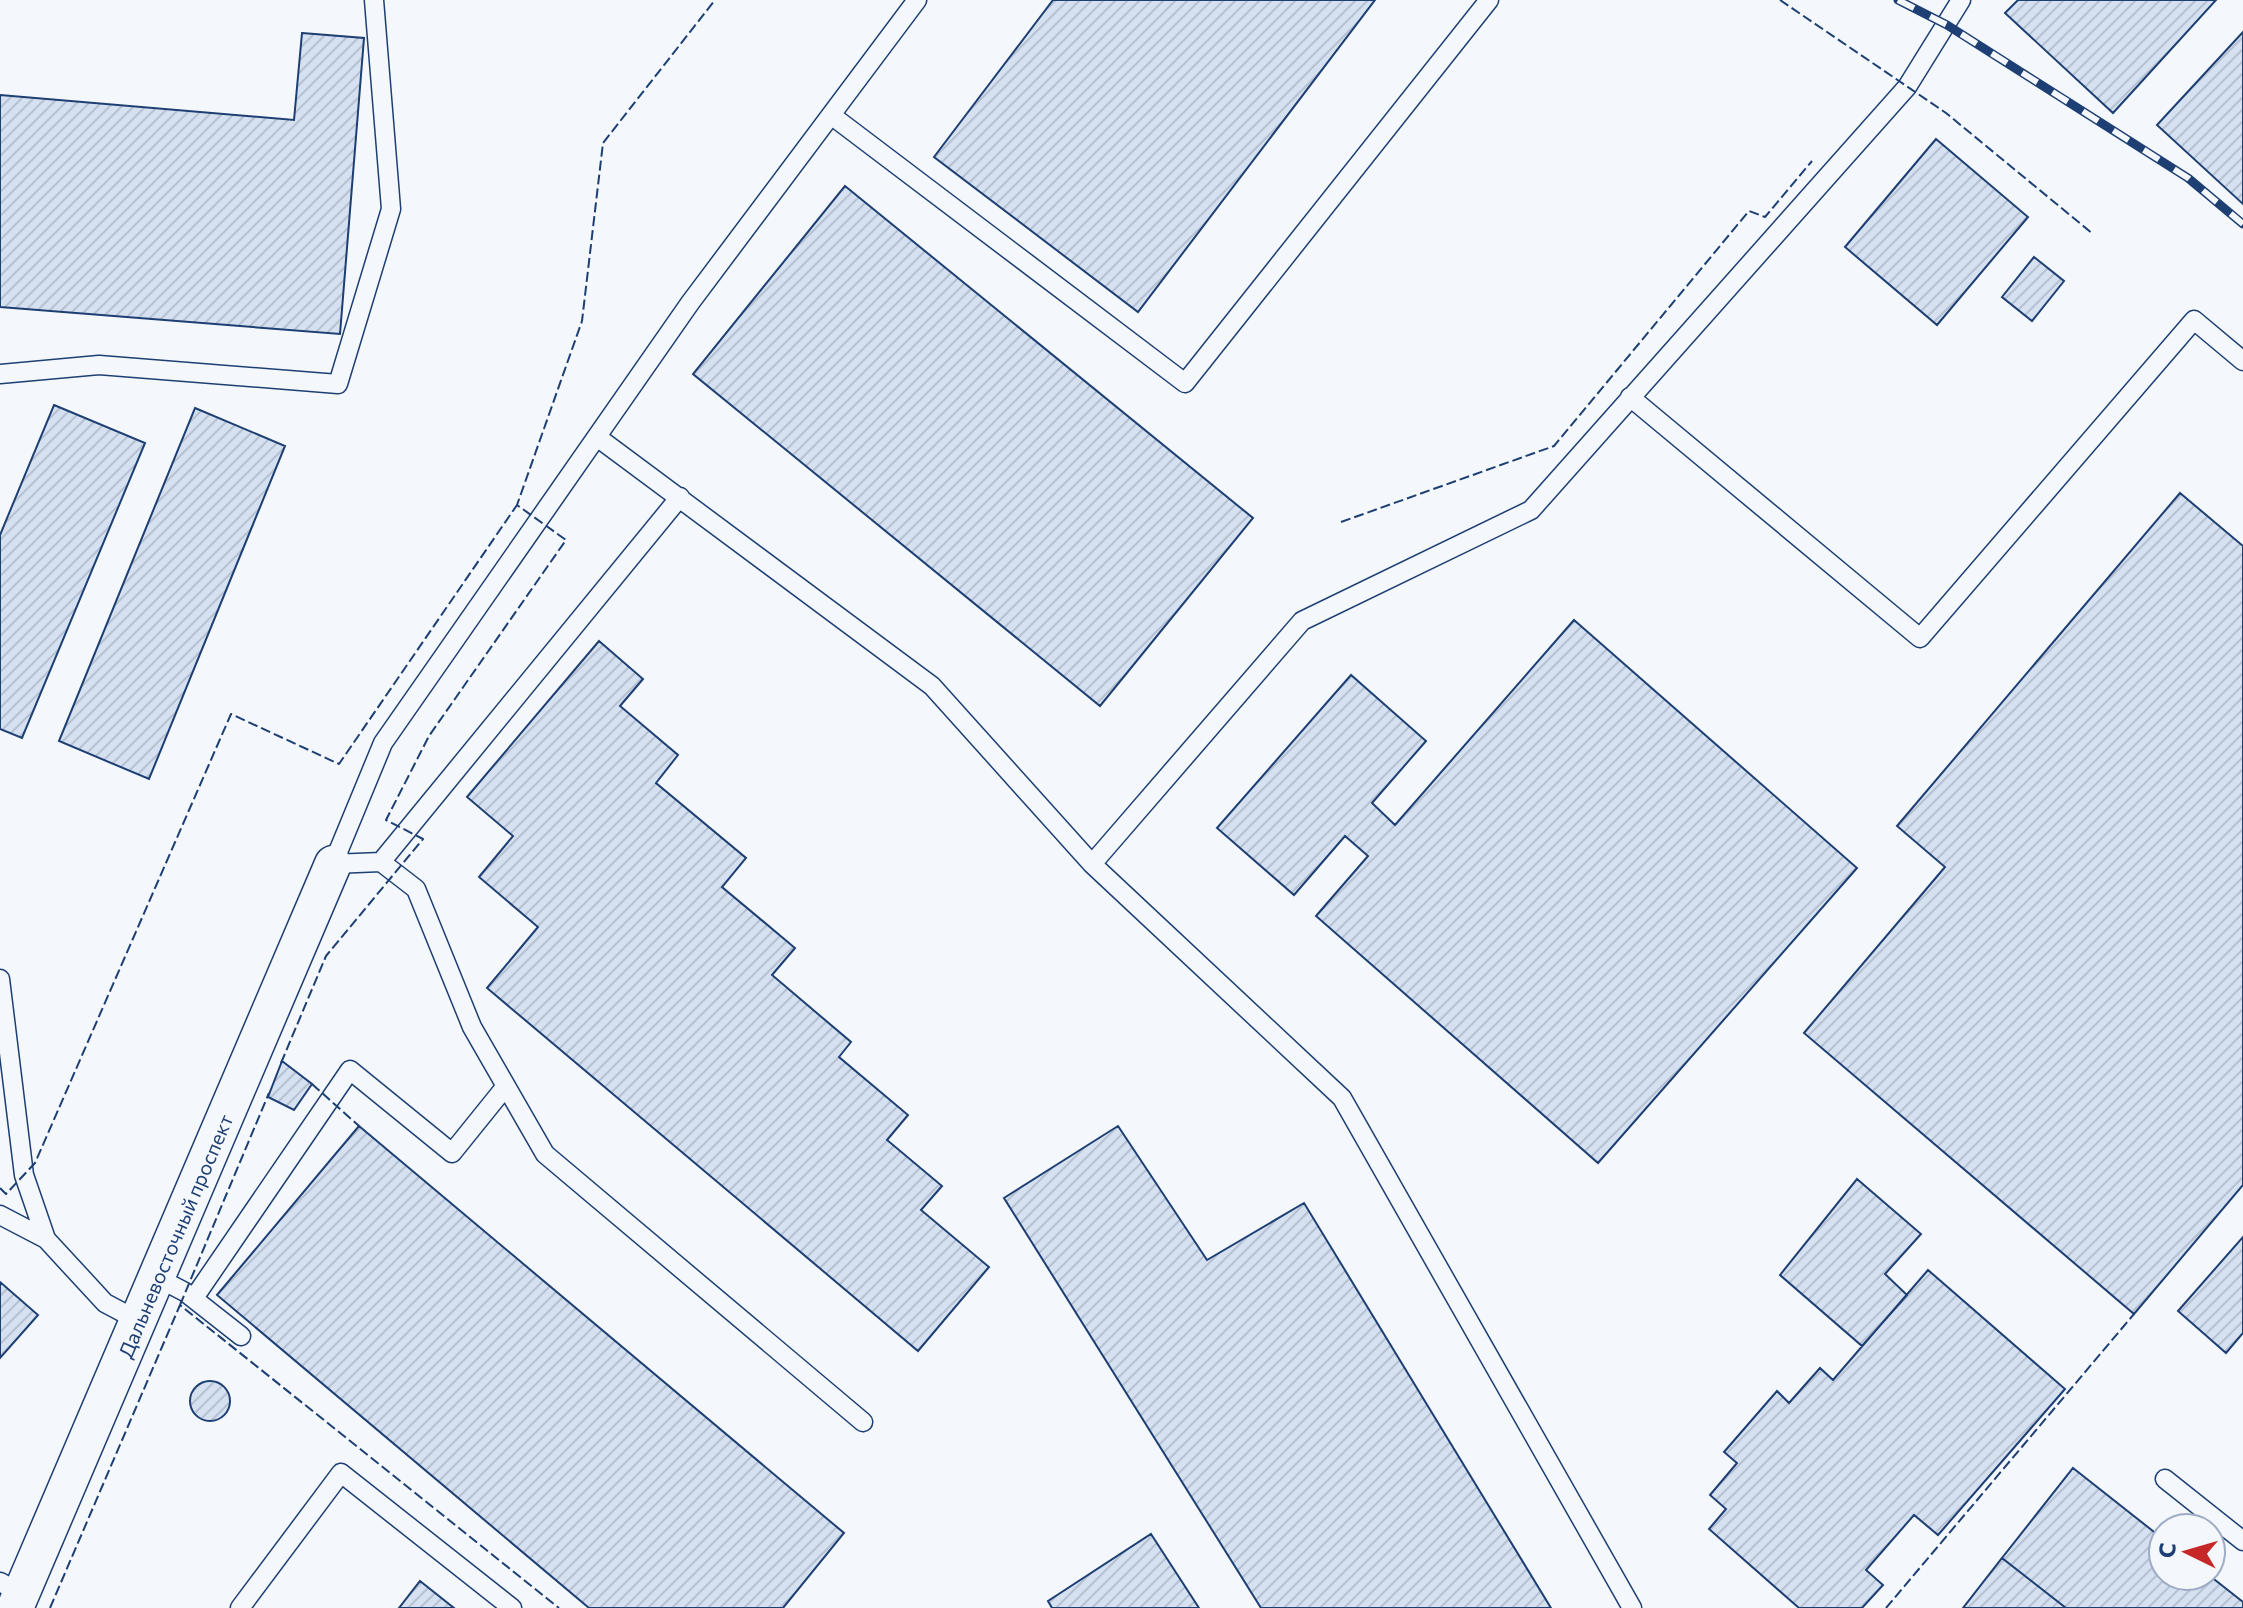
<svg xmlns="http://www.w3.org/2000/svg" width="2243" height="1608" viewBox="0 0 2243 1608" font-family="Commissioner,sans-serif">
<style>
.building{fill:url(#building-hatch);stroke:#1d3f73;stroke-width:2}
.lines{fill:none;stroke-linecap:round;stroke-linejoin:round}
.lane-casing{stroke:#1d3f73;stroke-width:21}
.street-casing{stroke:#1d3f73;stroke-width:39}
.lane{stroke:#f4f7fb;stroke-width:18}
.street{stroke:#f4f7fb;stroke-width:36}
.rail-casing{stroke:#1d3f73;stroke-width:9}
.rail{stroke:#f4f7fb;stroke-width:6;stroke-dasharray:18;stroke-linecap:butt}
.fence{stroke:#1d3f73;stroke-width:2;stroke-dasharray:10 4;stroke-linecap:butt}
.labels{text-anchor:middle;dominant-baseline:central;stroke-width:6;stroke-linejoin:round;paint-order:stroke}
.street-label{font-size:20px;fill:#1d3f73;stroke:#f4f7fb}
</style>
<defs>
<pattern id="building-hatch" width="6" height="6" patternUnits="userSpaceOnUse" patternTransform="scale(2)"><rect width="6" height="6" fill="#d5e0f0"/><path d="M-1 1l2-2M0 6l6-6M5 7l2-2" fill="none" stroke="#b6c1d1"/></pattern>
</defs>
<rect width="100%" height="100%" fill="#f4f7fb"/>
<path class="building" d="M1053 0H1375L1138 312 934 157Z
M2018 0H2216L2113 113 2005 13Z
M2243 32V204L2157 125Z
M302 33 364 38 340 334 0 307V95L294 120Z
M1936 139 2028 217 1937 325 1845 247Z
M845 186 1253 518 1100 706 693 374Z
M2034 257 2064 281 2032 321 2002 297Z
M54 405 145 443 22 738 0 729V535Z
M195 408 285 446 149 779 59 741Z
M2180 493 2243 546V1185L2134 1314 1804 1033 1945 867 1897 826Z
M1574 620 1857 868 1598 1163 1316 916 1368 856 1345 836 1294 895 1217 828 1351 675 1426 741 1372 803 1395 825Z
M599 641 643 679 620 706 678 755 656 783 746 858 722 887 795 948 772 975 851 1042 839 1057 908 1115 887 1140 942 1186 921 1210 989 1267 918 1351 487 988 538 927 479 877 513 836 467 797Z
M282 1061 312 1084 294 1110 268 1097Z
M359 1126 844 1533 783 1608H589L217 1295Z
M1118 1126 1207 1260 1304 1203 1551 1608H1261L1004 1198Z
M1857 1179 1921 1234 1885 1274 1907 1295 1862 1346 1780 1275Z
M2243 1237V1333L2226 1353 2178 1311Z
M1928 1270 2065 1389 1938 1535 1914 1515 1866 1570 1883 1585 1862 1608H1799L1709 1529 1726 1509 1710 1495 1737 1463 1724 1452 1777 1391 1789 1403 1820 1368 1833 1380Z
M0 1282 38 1315 0 1358Z
M190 1401a20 20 0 1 1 40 0a20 20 0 1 1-40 0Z
M2073 1468 2163 1539V1576H2210L2243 1602V1608H2066L2002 1558Z
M1151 1534 1199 1608H1052L1048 1601Z
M2002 1558 2066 1608H1963Z
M420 1581 454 1608H399Z"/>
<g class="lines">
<g class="lane-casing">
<path id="lane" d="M831 115 1185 383 1489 0
M0 374 99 365 338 384 391 209 374 0
M1630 397 1920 638 2194 320 2243 361
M597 437 932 686 1092 864 1342 1098 1632 1608
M680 497 381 862 333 864 383 743 690 303 917 0
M381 862 416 889 472 1027 545 1154 863 1422
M1092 864 1302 621 1531 510 1907 87 1961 0
M0 979 24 1175 46 1239
M0 1215 46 1239 105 1303 139 1321
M158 1278 185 1292 241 1336
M194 1298 350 1070 452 1153 506 1086
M2165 1479 2243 1541
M0 1582 22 1594
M240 1608 341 1473 512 1608"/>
</g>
<g class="street-casing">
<path id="street" d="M15 1608 333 864"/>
</g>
<use href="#lane" class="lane"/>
<use href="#street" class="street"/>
<g class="rail-casing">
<path id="rail" d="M1898 0 1947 25 2188 178 2243 224"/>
</g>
<use href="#rail" class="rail"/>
<path class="fence" d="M1780 0 1946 113 2093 234
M1341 522 1554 446 1749 211 1765 217 1812 161
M281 1063 326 956 423 839 386 820 429 736 566 540 517 505 582 321 603 143 715 0
M312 1084 359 1126
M0 1188 6 1194 35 1163 231 714 339 764 517 505
M180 1305 269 1093
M50 1608 180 1305 559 1608
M1886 1608 2134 1314"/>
</g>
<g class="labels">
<g class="street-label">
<text transform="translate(175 1236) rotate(-67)">Дальневосточный проспект</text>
</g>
</g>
<g transform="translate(2187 1552) rotate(275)"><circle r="38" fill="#f4f7fb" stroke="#9eadc5" stroke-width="2"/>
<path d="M0-6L14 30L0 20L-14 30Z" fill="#c62828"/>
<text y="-12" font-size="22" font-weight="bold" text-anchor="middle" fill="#1d3f73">С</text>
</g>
</svg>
